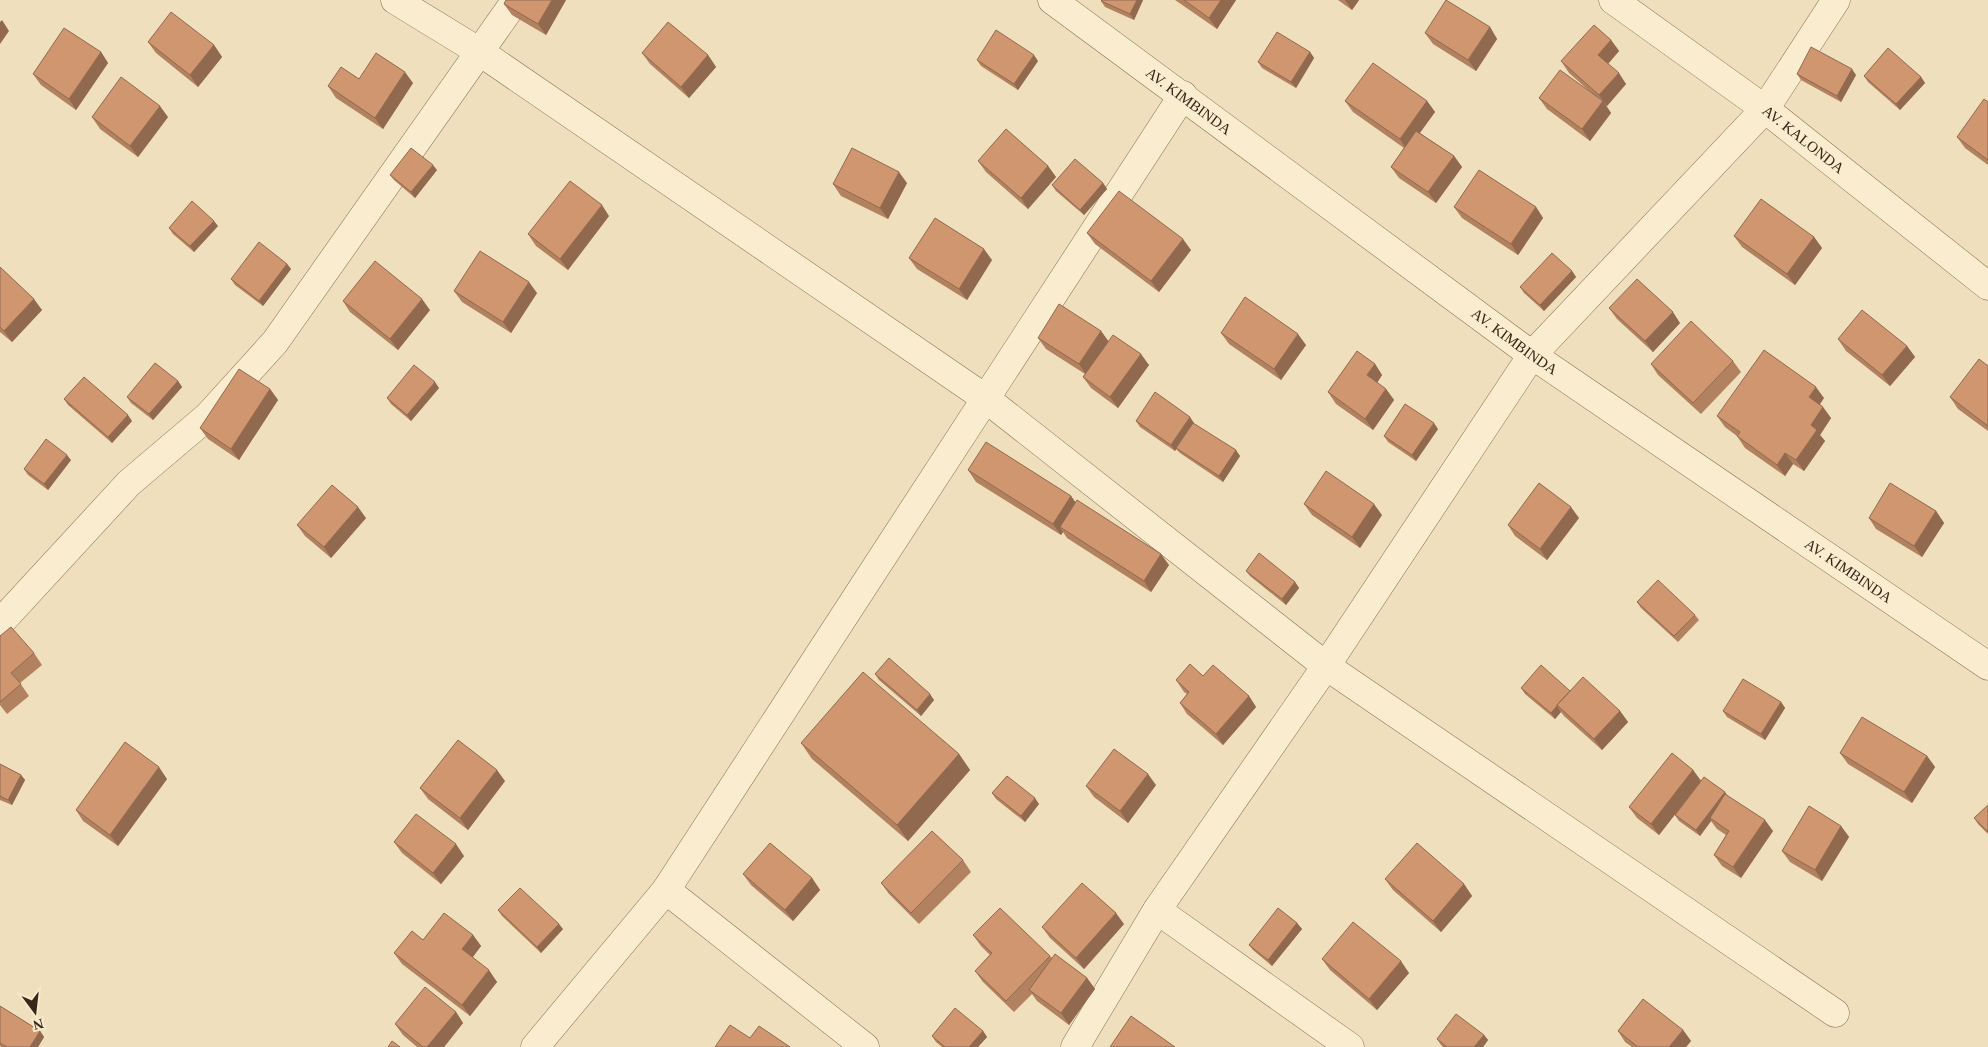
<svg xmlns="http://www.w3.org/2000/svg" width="1988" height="1047" viewBox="0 0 1988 1047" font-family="Georgia,serif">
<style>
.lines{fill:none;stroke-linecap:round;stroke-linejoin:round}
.minor-casing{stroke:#876f55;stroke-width:29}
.minor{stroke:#faedcf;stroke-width:28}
.wall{fill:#b28160}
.shaded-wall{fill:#91694e}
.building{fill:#cf9670;stroke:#91694e}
.labels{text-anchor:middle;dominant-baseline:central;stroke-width:4;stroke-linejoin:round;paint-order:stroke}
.street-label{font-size:15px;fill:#36271a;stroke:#f7e9cb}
</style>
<rect width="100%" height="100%" fill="#efdfbc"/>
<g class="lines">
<g class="minor-casing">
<g id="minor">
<path d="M395 0 480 52 985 398 1326 666 1835 1013"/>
<path id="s1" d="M1052 0 1532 355 1988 666"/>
<path id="s2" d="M1613 0 1765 109 1988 286"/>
<path d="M0 623 129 483 208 416 275 342 516 0"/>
<path d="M666 890 865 1047"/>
<path d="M1157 910 1350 1047"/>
<path d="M535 1047 666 890 1183 95"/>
<path d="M1075 1047 1157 910 1326 666 1532 355 1765 109 1836 0"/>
</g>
</g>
<use href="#minor" class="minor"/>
</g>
<path class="wall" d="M506 0H566L546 35 512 15 504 4Z
M1143 0 1134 20 1105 7 1101 1Z
M1175 0H1236L1217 29Z
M1338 0H1359L1352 10Z
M1490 27 1497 39 1476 71 1433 44 1425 33Z
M1611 40 1619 51 1608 64 1626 84 1607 106 1605 104 1611 113 1590 141 1547 109 1539 98 1595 96 1569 73 1561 61Z
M148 42 214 45 222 57 198 87 156 53Z
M101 52 108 63 76 110 41 85 33 74Z
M1310 52 1314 58 1296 88 1262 68 1258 62Z
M642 53 708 55 716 67 689 98 650 64Z
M977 60 1038 61 1018 90 981 66Z
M1797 74 1856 75 1841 102 1801 80Z
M1864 76 1921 77 1925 83 1900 110 1868 82Z
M359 79 413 83 383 129 336 98 328 86Z
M1345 101H1427L1435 112 1420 133 1454 156 1462 167 1436 203 1399 178 1391 167 1404 148 1353 112Z
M1988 102V165L1965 148 1957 137Z
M92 117H168L138 157 100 129Z
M978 161 1048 166 1056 177 1028 209 986 172Z
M437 170 415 198 394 180 390 175Z
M907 183 888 219 841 196 833 184Z
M1103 183 1107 189 1084 215 1056 191 1052 185Z
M1454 207H1536L1543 218 1518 255 1462 218Z
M609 216 568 270 536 246 528 234Z
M218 226 194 252 173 234 169 228Z
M1087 233 1191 250 1159 292 1095 244Z
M1734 236 1814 237 1822 248 1795 285 1742 247Z
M909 258 992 260 967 300 917 269Z
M287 264 291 269 263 306 235 285 231 279Z
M0 267 42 310 12 342 0 332Z
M1572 271 1576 277 1544 311 1524 293 1520 287Z
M454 291 537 293 511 333 462 302Z
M343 301 430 310 398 350 350 312Z
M1609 308 1680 323 1653 352 1617 319Z
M1101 331 1108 341 1149 365 1118 408 1091 388 1083 377 1085 374 1046 349 1038 338Z
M1221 333 1306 345 1281 380 1229 344Z
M1838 339 1907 346 1915 357 1890 386 1846 351Z
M1733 361 1741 372 1701 414 1658 375 1651 364Z
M1375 364 1382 375 1377 383 1386 389 1394 400 1373 430 1336 404 1328 392Z
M1988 366V431L1958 409 1950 397Z
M178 381 182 387 153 420 131 403 127 397Z
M439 388 411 421 391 404 387 398Z
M270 389 278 400 239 460 208 439 200 428Z
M1824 398 1820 404 1831 418 1820 435 1825 441 1804 471 1793 464 1785 476 1745 448 1737 436 1725 427 1717 416Z
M64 399 132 421 112 443 68 405Z
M1136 421 1194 423V424L1240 456 1223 482 1180 453 1176 449 1175 451 1140 427Z
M1438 429 1416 461 1388 442 1384 436Z
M71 460 48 490 28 475 24 469Z
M968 470 1071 496 1075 503 1169 565 1151 592 1067 538 1063 532 1061 535 976 482Z
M1304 504 1382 515 1360 548 1312 515Z
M1936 511 1944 523 1922 557 1876 529 1869 518Z
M366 518 331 558 305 536 297 525Z
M1579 518 1547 560 1515 536 1508 525Z
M1246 571 1295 582 1299 588 1286 605 1250 576Z
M1637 602 1695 615 1699 620 1678 642 1641 608Z
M0 636 34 653 42 665 20 683 29 696 7 714 0 705Z
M875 674 934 700 921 716 879 680Z
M1203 676 1249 696 1256 707 1223 745 1187 714 1180 703 1187 694 1184 692 1176 680Z
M1521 688 1570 691 1620 711 1628 722 1602 750 1564 716 1561 712 1555 719 1525 694Z
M1781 702 1785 708 1765 740 1727 717 1723 711Z
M801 743 959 754 970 770 908 841 812 759Z
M1840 753 1927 756 1935 767 1912 803 1848 764Z
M0 764 21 775 25 780 12 805 0 800Z
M1693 770 1701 781 1728 796 1773 831 1741 878 1722 866 1714 855 1726 835 1717 829 1711 821 1700 836 1679 821 1675 815 1687 799 1659 835 1637 818 1629 807Z
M167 779 118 846 83 821 76 810Z
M505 781 468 830 428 799 420 788Z
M1156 785 1128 823 1094 797 1086 786Z
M992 793 1039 804 1025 822 996 799Z
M1988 805V834L1978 824 1974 818Z
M1841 826 1849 837 1822 881 1790 862 1782 851Z
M394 842 464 856 441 884 402 853Z
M963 860 971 872 919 924 889 894 881 883Z
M743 874 812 878 820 890 793 921 751 885Z
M1385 879 1464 884 1472 896 1441 932 1393 890Z
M498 910 563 929 541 953 502 916Z
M1297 923 1302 929 1272 966 1253 950 1249 945Z
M1124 924 1084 969 1050 938 1042 927Z
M473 935 481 946 472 957 497 982 470 1016 402 964 394 953 423 940Z
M973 935 1050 956 1052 958 1087 978 1095 989 1069 1025 1037 1001 1032 994 1014 1012 983 982 975 971 990 955 981 946Z
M1322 959 1409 973 1377 1010 1330 970Z
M0 1006 40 1031 44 1037 38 1047H1L0 1046Z
M456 1012 463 1023 444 1047H417L403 1035 395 1024Z
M1683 1030 1691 1041 1686 1047H1632L1625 1042 1618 1031Z
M983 1031 987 1037 978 1047H942L936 1042 932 1036Z
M1484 1035 1488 1040 1483 1047H1443L1441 1045 1437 1039Z"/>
<path class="shaded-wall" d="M552 0H566L546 35 538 24Z
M1137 0H1143L1134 20 1130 14Z
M1221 0H1236L1217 29 1209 18Z
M1345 0H1359L1352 10Z
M2 20 9 31 0 44V22Z
M1490 27 1497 39 1476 71 1468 60Z
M1611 40 1619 51 1606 66 1598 55Z
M214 45 222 57 198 87 190 75Z
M101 52 108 63 76 110 69 99Z
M1310 52 1314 58 1296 88 1291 82Z
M708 55 716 67 689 98 681 87Z
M1034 55 1038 61 1018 90 1014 84Z
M1852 69 1856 75 1841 102 1837 96Z
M405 72 413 83 383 129 375 118Z
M1619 73 1626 84 1607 106 1599 95Z
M1921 77 1925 83 1900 110 1896 104Z
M1427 101 1435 112 1407 150 1400 139Z
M1603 101 1611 113 1590 141 1582 129Z
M160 106 168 117 138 157 130 146Z
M1454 156 1462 167 1436 203 1428 192Z
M433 165 437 170 415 198 411 192Z
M1048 166 1056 177 1028 209 1021 198Z
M899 172 907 183 888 219 880 208Z
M1103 183 1107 189 1084 215 1080 210Z
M602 205 609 216 568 270 560 259Z
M1536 207 1543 218 1518 255 1511 244Z
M214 221 218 226 194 252 190 246Z
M1814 237 1822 248 1795 285 1787 274Z
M1183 239 1191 250 1159 292 1151 281Z
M984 249 992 260 967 300 959 289Z
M287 264 291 269 263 306 259 301Z
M1572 271 1576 277 1544 311 1540 305Z
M529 282 537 293 511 333 503 322Z
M34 299 42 310 12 342 4 331Z
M422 299 430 310 398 350 390 339Z
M1673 312 1680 323 1653 352 1645 341Z
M1101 331 1109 342 1087 376 1079 364Z
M1298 334 1306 345 1281 380 1274 369Z
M1907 346 1915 357 1890 386 1882 375Z
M1141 354 1149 365 1118 408 1110 397Z
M1375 364 1382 375 1375 386 1367 375Z
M178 381 182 387 153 420 149 414Z
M435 382 439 388 411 421 407 415Z
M1816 387 1824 398 1817 408 1809 397Z
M270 389 278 400 239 460 231 449Z
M1386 389 1394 400 1373 430 1365 419Z
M1823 407 1831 418 1820 435 1825 441 1804 471 1796 460 1811 425Z
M128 415 132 421 112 443 108 437Z
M1190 417 1194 423 1175 451 1171 445Z
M1434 423 1438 429 1416 461 1412 455Z
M1236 450 1240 456 1223 482 1219 476Z
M1785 453 1793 464 1785 476 1777 465Z
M67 455 71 460 48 490 44 484Z
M1071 496 1079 507 1060 527 1063 532 1061 535 1053 524Z
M1374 504 1382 515 1360 548 1352 537Z
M358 507 366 518 331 558 324 547Z
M1571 507 1579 518 1547 560 1540 549Z
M1936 511 1944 523 1922 557 1914 546Z
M1161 554 1169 565 1151 592 1144 581Z
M1295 582 1299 588 1286 605 1282 599Z
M930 694 934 700 921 716 917 710Z
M1249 696 1256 707 1223 745 1216 734Z
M1781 702 1785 708 1765 740 1761 734Z
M1557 706 1561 712 1555 719 1551 713Z
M1620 711 1628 722 1602 750 1594 739Z
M959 754 970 770 908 841 897 825Z
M1927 756 1935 767 1912 803 1904 792Z
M159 767 167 779 118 846 110 835Z
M497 770 505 781 468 830 460 818Z
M1693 770 1701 781 1659 835 1651 824Z
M1148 774 1156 785 1128 823 1120 811Z
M21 775 25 780 12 805 8 800Z
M1725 792 1729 798 1710 818 1711 821 1700 836 1696 830Z
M1035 798 1039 804 1025 822 1021 816Z
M1765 820 1773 831 1741 878 1733 867Z
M1841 826 1849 837 1822 881 1815 870Z
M456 844 464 856 441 884 433 873Z
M812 878 820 890 793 921 785 910Z
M1464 884 1472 896 1441 932 1433 921Z
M1116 913 1124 924 1084 969 1076 958Z
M1297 923 1302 929 1272 966 1268 960Z
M559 924 563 929 541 953 537 947Z
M473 935 481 946 470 961 462 949Z
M1401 961 1409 973 1377 1010 1369 999Z
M489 970 497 982 470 1016 462 1005Z
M1087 978 1095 989 1069 1025 1061 1013Z
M456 1012 463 1023 444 1047H427Z
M1683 1030 1691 1041 1686 1047H1669Z
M40 1031 44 1037 38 1047H30Z
M983 1031 987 1037 978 1047H969Z
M1484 1035 1488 1040 1483 1047H1474Z"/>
<path class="building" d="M506 0H552L538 24 504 4Z
M1102 0H1137L1130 14 1101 1Z
M1184 0H1221L1209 18Z
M1446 0 1490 27 1468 60 1425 33Z
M171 12 214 45 190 75 148 42Z
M668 22 708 55 681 87 642 53Z
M1594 25 1611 40 1598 55 1619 73 1599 95 1561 61Z
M64 28 101 52 69 99 33 74Z
M996 30 1034 55 1014 84 977 60Z
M1277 32 1310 52 1291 82 1258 62Z
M1811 47 1852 69 1837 96 1797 74Z
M1888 48 1921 77 1896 104 1864 76Z
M376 53 405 72 375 118 328 86 341 67 359 79Z
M1373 63 1427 101 1400 139 1345 101Z
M1560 70 1603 101 1582 129 1539 98Z
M121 77 160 106 130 146 92 117Z
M1984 99 1988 102V160L1957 137Z
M1006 129 1048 166 1021 198 978 161Z
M1416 131 1454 156 1428 192 1391 167Z
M411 148 433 165 411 192 390 175Z
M852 148 899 172 880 208 833 184Z
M1075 159 1103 183 1080 210 1052 185Z
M1479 170 1536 207 1511 244 1454 207Z
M570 181 602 205 560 259 528 234Z
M1119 191 1183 239 1151 281 1087 233Z
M1761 199 1814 237 1787 274 1734 236Z
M192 201 214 221 190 246 169 228Z
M935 218 984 249 959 289 909 258Z
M259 242 287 264 259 301 231 279Z
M480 251 529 282 503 322 454 291Z
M1552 253 1572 271 1540 305 1520 287Z
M375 261 422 299 390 339 343 301Z
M0 267 34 299 4 331 0 327Z
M1637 279 1673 312 1645 341 1609 308Z
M1245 297 1298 334 1274 369 1221 333Z
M1059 304 1101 331 1079 364 1038 338Z
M1862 310 1907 346 1882 375 1838 339Z
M1691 321 1733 361 1693 403 1651 364Z
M1113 335 1141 354 1110 397 1083 377Z
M1764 350 1816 387 1809 397 1823 407 1811 425 1817 430 1796 460 1785 453 1777 465 1737 436 1740 432 1717 416Z
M1357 351 1375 364 1367 375 1386 389 1365 419 1328 392Z
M1979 359 1988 366V426L1950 397Z
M155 363 178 381 149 414 127 397Z
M414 365 435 382 407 415 387 398Z
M239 369 270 389 231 449 200 428Z
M84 377 128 415 108 437 64 399Z
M1155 392 1190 417 1171 445 1136 421Z
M1405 404 1434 423 1412 455 1384 436Z
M1193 423 1236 450 1219 476 1176 448Z
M46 439 67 455 44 484 24 469Z
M986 442 1071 496 1053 524 968 470Z
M1326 471 1374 504 1352 537 1304 504Z
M1539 483 1571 507 1540 549 1508 525Z
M1890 483 1936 511 1914 546 1869 518Z
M332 485 358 507 324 547 297 525Z
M1077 500 1161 554 1144 581 1060 527Z
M1259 553 1295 582 1282 599 1246 571Z
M1658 580 1695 615 1674 636 1637 602Z
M11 627 34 653 11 673 21 684 0 702V636Z
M889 658 930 694 917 710 875 674Z
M1190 664 1203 676 1213 665 1249 696 1216 734 1180 703 1189 692 1176 680Z
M1541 665 1570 691 1557 705V706L1551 713 1521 688Z
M863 672 959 754 897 825 801 743Z
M1583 677 1620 711 1594 739 1557 705Z
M1743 679 1781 702 1761 734 1723 711Z
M1862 717 1927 756 1904 792 1840 753Z
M458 740 497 770 460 818 420 788Z
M125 742 159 767 110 835 76 810Z
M1114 749 1148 774 1120 811 1086 786Z
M1672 753 1693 770 1651 824 1629 807Z
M0 764 21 775 8 800 0 796Z
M1007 776 1035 798 1021 816 992 793Z
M1704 777 1725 792 1696 830 1675 815Z
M1725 794 1765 820 1733 867 1714 855 1729 831 1710 818Z
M1988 805V832L1974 818Z
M1809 806 1841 826 1815 870 1782 851Z
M416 814 456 844 433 873 394 842Z
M932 831 963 860 911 913 881 883Z
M770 843 812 878 785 910 743 874Z
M1417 843 1464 884 1433 921 1385 879Z
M1082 883 1116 913 1076 958 1042 927Z
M520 888 559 924 537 947 498 910Z
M1000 908 1050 956 1006 1001 975 971 992 953 973 935Z
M1278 908 1297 923 1268 960 1249 945Z
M444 913 473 935 462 949 489 970 462 1005 394 953 412 931 423 940Z
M1353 922 1401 961 1369 999 1322 959Z
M1055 954 1087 978 1061 1013 1029 990Z
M425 987 456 1012 427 1047H423L395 1024Z
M1643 999 1683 1030 1669 1047H1638L1618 1031Z
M0 1006 40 1031 30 1047H7L0 1043Z
M955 1008 983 1031 969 1047H945L932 1036Z
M1456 1014 1484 1035 1474 1047H1447L1437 1039Z
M1131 1016 1175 1047H1110Z
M730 1025 750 1038 759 1026 790 1047H715Z
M392 1041 400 1047H388Z"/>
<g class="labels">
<g class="street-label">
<text stroke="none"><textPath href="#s1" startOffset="170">AV. KIMBINDA</textPath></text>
<text stroke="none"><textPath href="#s2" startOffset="236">AV. KALONDA</textPath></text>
<text stroke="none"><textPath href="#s1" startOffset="575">AV. KIMBINDA</textPath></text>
<text stroke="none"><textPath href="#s1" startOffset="980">AV. KIMBINDA</textPath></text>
</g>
</g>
<g transform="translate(35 1012) rotate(165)" stroke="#f7e9cb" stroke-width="4" paint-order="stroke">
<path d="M0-4L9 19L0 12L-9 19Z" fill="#36271a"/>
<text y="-8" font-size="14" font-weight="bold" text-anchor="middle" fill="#36271a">N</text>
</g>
</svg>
